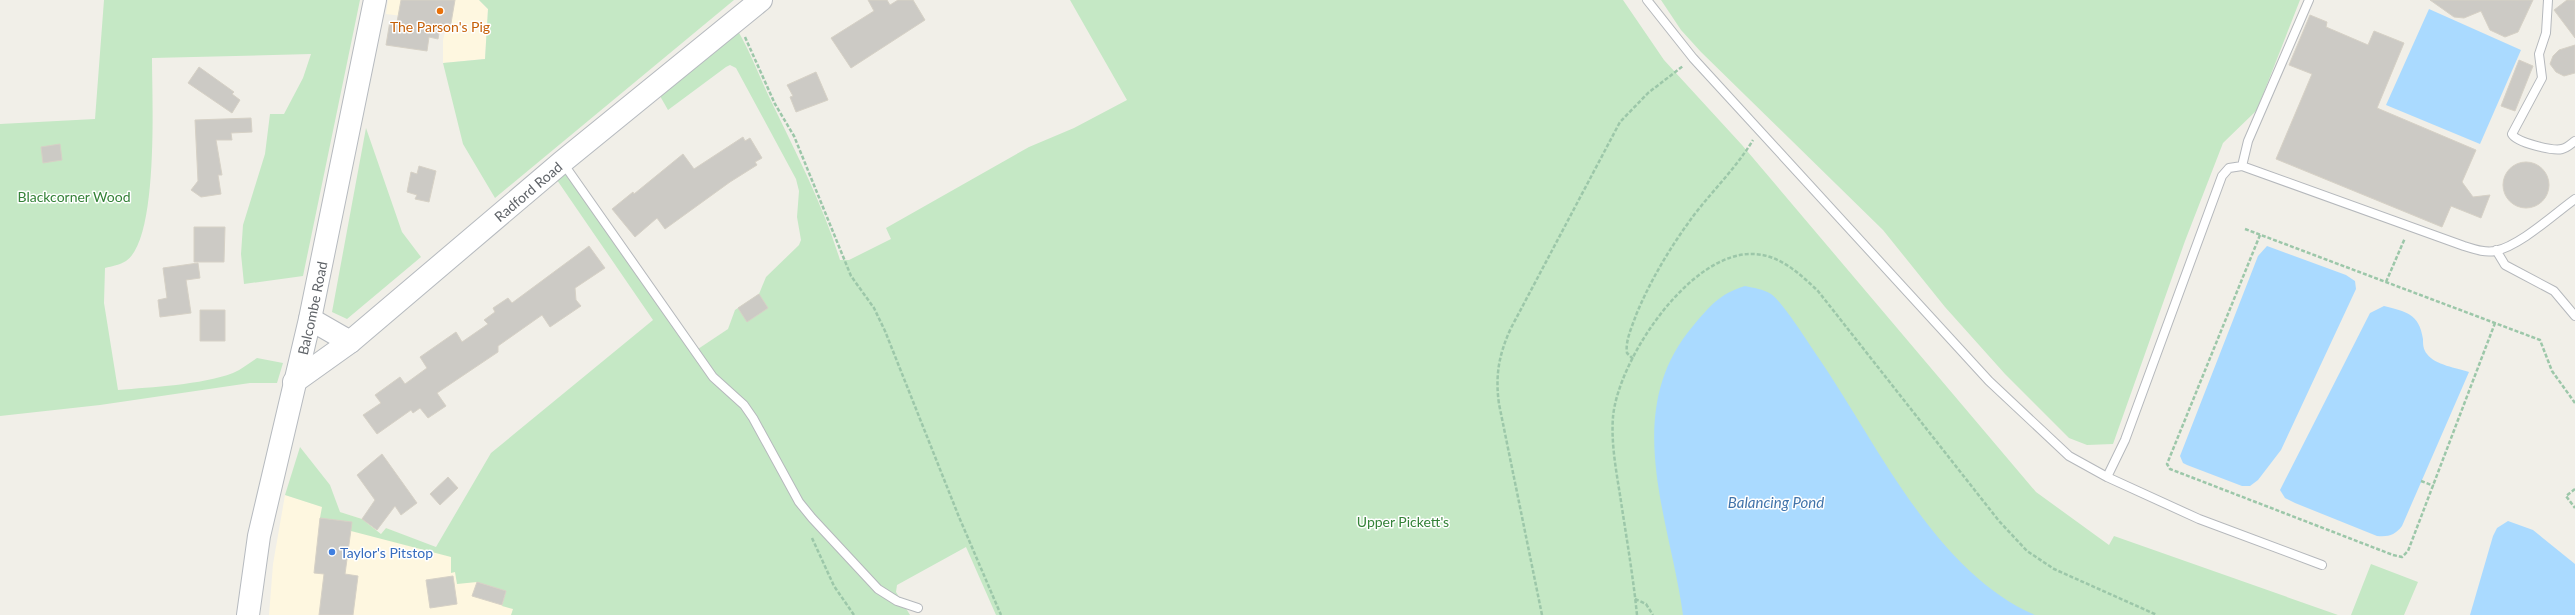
<svg xmlns="http://www.w3.org/2000/svg" width="2575" height="615" viewBox="0 0 2575 615" font-family="Lato,sans-serif">
<style>
.commercial{fill:#fef7e0}
.green{fill:#c5e8c5}
.water{fill:#aadaff}
.building{fill:#cccac5;stroke:#d6d1c6}
.lines{fill:none;stroke-linecap:round;stroke-linejoin:round}
.lane-casing{stroke:#b5b8bc;stroke-width:10}
.secondary-casing{stroke:#b6babf;stroke-width:24}
.path{stroke:#9cc7a9;stroke-width:2.5;stroke-dasharray:4 2;stroke-linecap:butt}
.lane{stroke:#fff;stroke-width:8}
.secondary{stroke:#fff;stroke-width:22}
.food-dot{fill:#e8710a;stroke:#fff;stroke-width:1.5}
.shop-dot{fill:#3f7fe0;stroke:#fff;stroke-width:1.5}
.labels{text-anchor:middle;dominant-baseline:central;stroke-width:3;stroke-linejoin:round;paint-order:stroke}
.food-label{font-size:14px;fill:#c56008;stroke:#fff}
.street-label{font-size:14px;fill:#5f6368;stroke:#fff}
.park-label{font-size:14px;fill:#348238;stroke:#fff}
.shop-label{font-size:14px;fill:#366cbe;stroke:#fff;text-anchor:start}
.water-label{font-size:15px;font-style:italic;fill:#4174aa;stroke:#fff}
</style>
<rect width="100%" height="100%" fill="#f1efe8"/>
<path class="commercial" d="M388 0H479L488 9 485 59 443 63V40L446 29 433 27 434 20 386 14Z
M285 495 362 519 381 534 386 528 529 585 548 615H269L273 564Z"/>
<path class="green" d="M104 0H360L303 276 244 284 241 254 243 225 265 154 270 114H284L303 78 311 54 152 58C152 98 159 239 126 261 120 265 112 266 105 268L104 303 118 390C152 387 201 385 233 373 242 369 249 363 257 358L283 363 277 383H250L100 405 0 416V124L95 119Z
M479 0H734L495 198 463 144 443 63 485 59 488 9Z
M1070 0H1623L1664 60 1742 145 2036 492 2109 545 2114 536 2338 615H996L966 547 897 585 896 592 910 615H511L513 609 502 606 506 591 477 582 457 584 455 572 451 573V557L351 531V522L320 518 322 507 285 495 300 447 330 485 340 512 362 519 381 534 386 528 436 547 491 453 653 320 557 180 565 173 692 353 728 329 735 310 759 294 766 277 799 245 801 240 797 217 799 191 796 179 736 68 730 65 726 67 668 110 660 96 738 31C752 55 761 81 773 105 798 157 823 205 840 260H849L891 239 886 228 1029 147 1074 128 1127 100Z
M1661 0H2300L2257 110 2223 143 2185 241 2113 444 2087 445 2069 438 2005 374 1945 307 1883 230 1701 52 1681 30Z
M366 128 402 232 421 257 347 319 332 312Z
M2371 564 2418 582 2404 615H2351Z"/>
<path class="water" d="M2429 9 2521 50 2480 144 2386 105Z
M2267 246 2346 275 2355 281 2356 289 2281 450 2258 480 2250 486H2242L2187 465 2183 463 2180 456 2258 256Z
M1745 286C1754 288 1763 289 1771 294 1782 301 1809 344 1818 357 1877 443 1935 572 2035 615H1683C1670 518 1620 412 1693 326 1710 306 1719 294 1745 286Z
M2384 306C2406 312 2419 313 2423 339 2423 344 2423 349 2427 354 2435 365 2457 368 2469 372L2402 526C2395 535 2389 537 2377 536L2295 503 2285 498 2280 490 2370 313Z
M2508 521 2533 530 2575 564V615H2470L2493 536 2497 528Z"/>
<path class="building" d="M401 0H455L450 29 440 28 438 39 429 37 427 51 386 45 390 21 397 22Z
M868 0H887L890 5 898 0H913L925 20 851 68 831 38 874 11Z
M2430 0H2533L2518 32 2505 37 2490 30 2481 11 2464 18 2454 17Z
M2567 0H2575V38L2554 10Z
M2310 15 2327 22 2326 27 2368 45 2374 31 2404 43 2377 108 2476 150 2462 182 2473 197 2490 195 2481 218 2451 206 2442 227 2276 159 2312 74 2289 65Z
M2575 45V73L2564 76 2556 72 2550 64 2553 56 2559 50Z
M2519 60 2533 66 2515 111 2501 106Z
M199 67 234 92 232 94 240 100 232 113 188 83Z
M816 72 828 100 796 112 790 97 793 96 787 85Z
M251 118 252 132 231 133 232 140H216L222 175H218L221 194 201 197 191 190 198 181 195 120Z
M743 137 745 141 750 138 762 158 755 162 757 165 730 182 665 229 657 218 635 237 612 209 633 192 634 194 683 154 694 169Z
M60 144 62 160 43 163 41 147Z
M2503 185a23 23 0 1 1 46 0a23 23 0 1 1-46 0Z
M419 166 436 171 429 202 415 199 417 195 407 192 411 172 417 174Z
M194 227H225L224 262H194Z
M589 246 605 268 575 288 576 300 581 306 550 327 542 315 498 346V352L437 393 446 406 428 418 420 408 413 413 411 410 377 434 363 415 381 403 375 395 400 377 405 384 427 368 420 357 456 332 462 342 488 324 484 320 495 312 493 308 508 298 512 303Z
M198 263 200 278 186 280 191 313 160 317 158 300 167 298 163 268Z
M759 294 768 308 747 322 738 308Z
M200 310H225V341H200Z
M382 454 417 503 401 515 395 506 377 530 362 519 375 500 357 475Z
M448 477 458 488 440 505 430 494Z
M320 518 352 522 345 574 358 576 353 615H319L324 574 314 573Z
M453 576 457 604 430 608 426 580Z
M477 582 506 591 502 605 472 596Z"/>
<g class="lines">
<g class="lane-casing">
<path id="lane" d="M1647 0 1693 58 1989 381 2069 456 2107 477 2125 440 2222 176 2229 168 2242 166 2464 246C2474 249 2484 253 2495 251 2520 246 2554 214 2575 199
M2548 0 2546 33 2539 54 2542 78 2512 134C2517 143 2553 151 2562 149 2567 148 2571 144 2575 141
M563 163 713 377 744 405 753 418 799 502 812 518 878 589 897 601 918 608
M2242 166 2248 141 2309 0
M2496 250 2505 265 2554 291 2575 316
M2107 477 2199 519 2322 565"/>
</g>
<g class="secondary-casing">
<g id="secondary">
<path d="M310 319 350 342"/>
<path id="s1" d="M294 382 350 342 562 162 761 0"/>
<path id="s2" d="M248 615 259 536 310 319 375 0"/>
</g>
</g>
<path class="path" d="M745 37 775 104 794 136 851 276 874 308 885 331 959 517 1001 615
M2245 229 2540 340 2552 371 2575 403
M2260 235 2167 464 2170 469 2393 555 2402 557 2408 551 2495 323
M2386 282 2405 238
M1633 359 1627 353C1625 341 1632 327 1636 315 1651 279 1671 246 1694 215 1714 189 1736 168 1753 140
M2421 481 2434 486
M2575 489 2566 496 2575 508
M812 538 834 586 854 615
M1635 599 1646 604 1653 615
M1542 615 1499 404C1495 375 1499 354 1511 328L1620 122 1648 93 1683 66
M1637 615C1633 575 1626 535 1620 495 1616 470 1611 443 1613 417 1618 360 1690 251 1754 254 1780 255 1800 274 1818 291L1999 521 2027 551 2054 569 2157 615"/>
<use href="#lane" class="lane"/>
<use href="#secondary" class="secondary"/>
</g>
<circle class="food-dot" cx="440" cy="11" r="4"/>
<circle class="shop-dot" cx="332" cy="552" r="4"/>
<g class="labels">
<g class="food-label">
<text x="440" y="26">The Parson's Pig</text>
</g>
<g class="street-label">
<text stroke="none"><textPath href="#s1" startOffset="302">Radford Road</textPath></text>
<text stroke="none"><textPath href="#s2" startOffset="314">Balcombe Road</textPath></text>
</g>
<g class="park-label">
<text x="74" y="196">Blackcorner Wood</text>
<text x="1403" y="521">Upper Pickett's</text>
</g>
<g class="shop-label">
<text x="340" y="552">Taylor's Pitstop</text>
</g>
<g class="water-label">
<text x="1776" y="502">Balancing Pond</text>
</g>
</g>
</svg>
